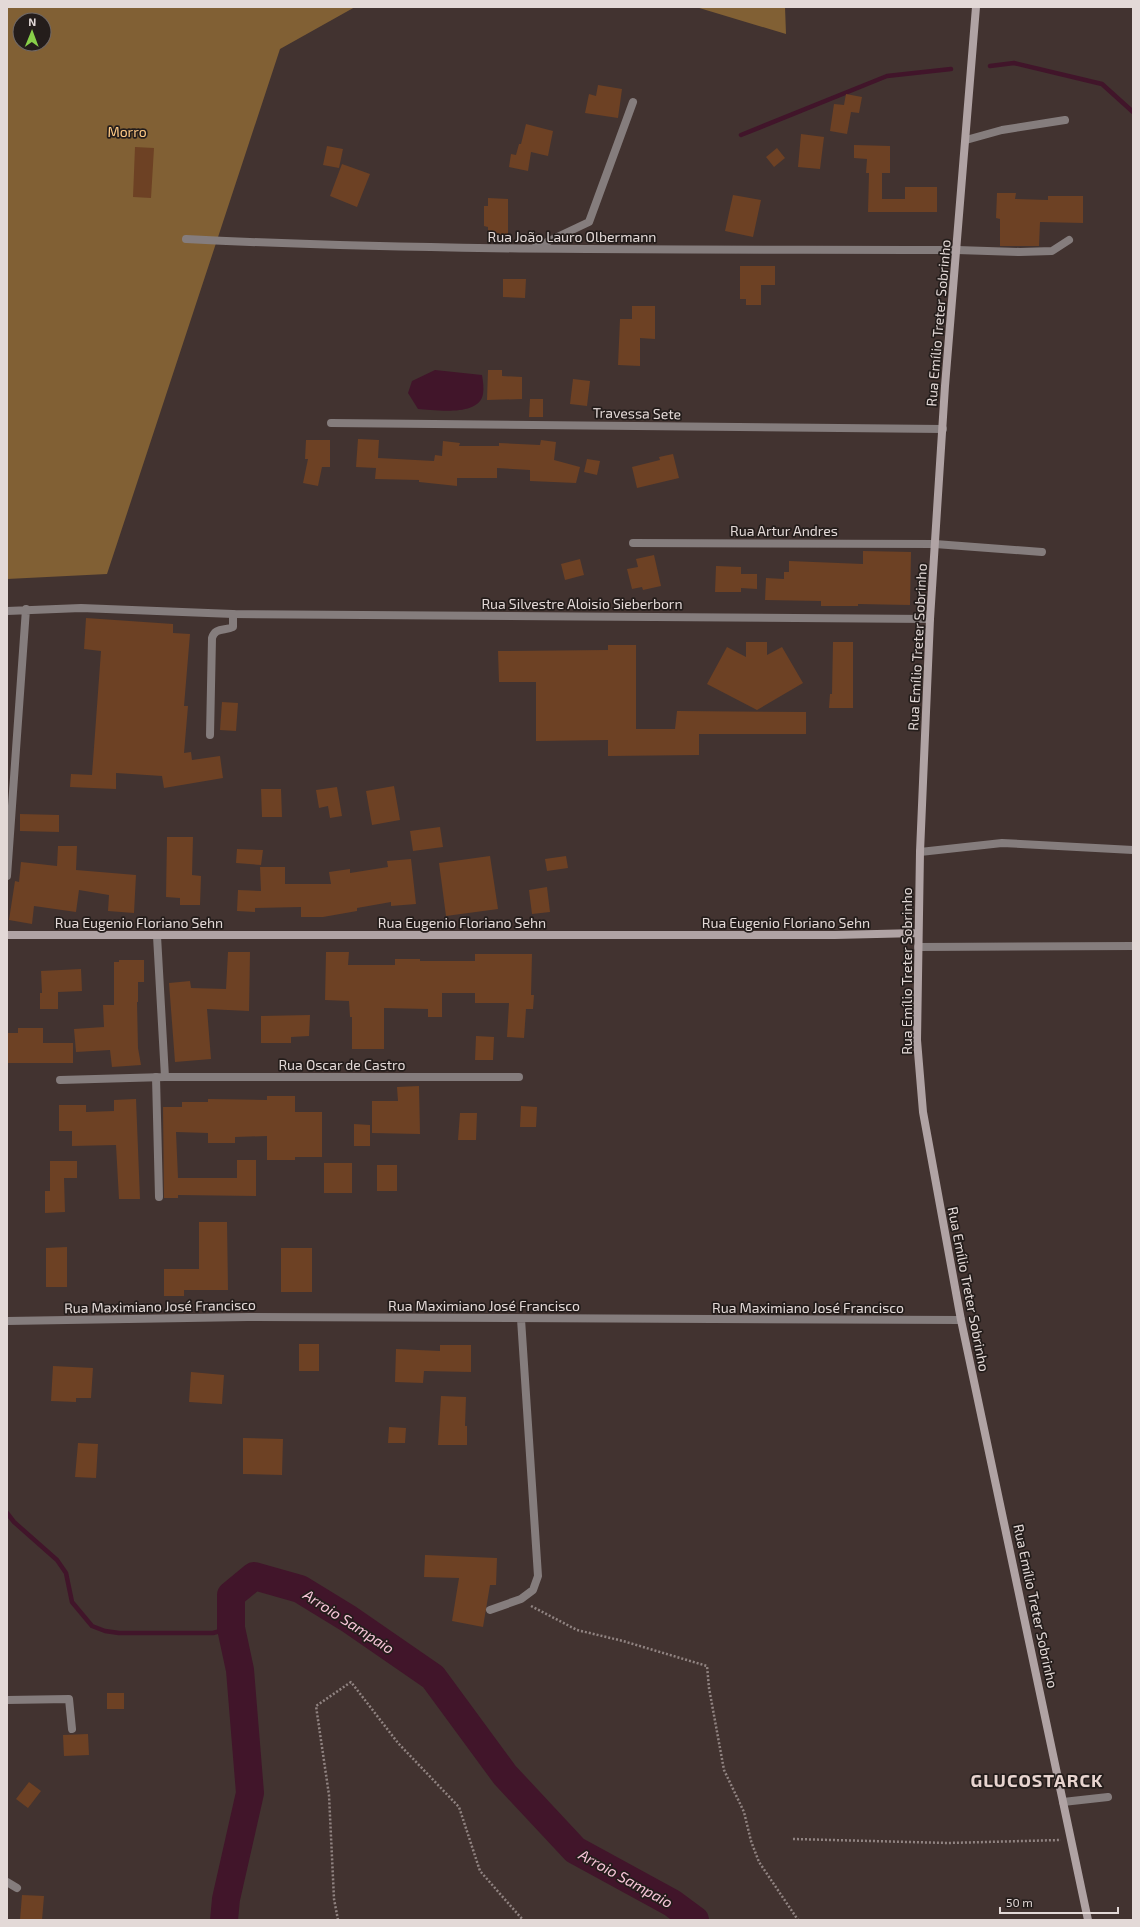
<svg xmlns="http://www.w3.org/2000/svg" width="1140" height="1927" viewBox="0 0 1140 1927" font-family="'Exo 2',sans-serif">
<style>
.forest{fill:#816034;fill-rule:evenodd}
.water{fill:#41152a}
.lines{fill:none;stroke-linecap:round;stroke-linejoin:round}
.stream{stroke:#41152a;stroke-width:4.5}
.river{stroke:#41152a;stroke-width:28}
.building{fill:#6d4124}
.path{stroke:#918482;stroke-width:2.5;stroke-dasharray:2 2;stroke-linecap:butt}
.lane{stroke:#857d7d;stroke-width:8}
.street{stroke:#857d7d;stroke-width:8}
.secondary{stroke:#b0a3a4;stroke-width:8}
.labels{text-anchor:middle;dominant-baseline:central;stroke-width:3.5;stroke-linejoin:round;paint-order:stroke}
.park-label{font-size:14px;fill:#ffca86;stroke:#241d1b}
.street-label{font-size:14px;fill:#e3d9d7;stroke:#241d1b}
.water-label{font-size:15px;font-style:italic;fill:#f7c5d8;stroke:#241d1b}
.district-label{font-size:18px;font-weight:bold;letter-spacing:1px;fill:#e7d4cf;stroke:#241d1b}
</style>
<rect width="100%" height="100%" fill="#423330"/>
<path class="forest" d="M7 7H355L280 49 107 574 7 579ZM20 20H44V44H20Z
M696 7H785L786 34Z"/>
<path class="water" d="M435 370 482 375C483 381 484 388 483 394 479 417 435 410 418 409L408 393 412 381Z"/>
<g class="lines">
<path class="stream" d="M990 66 1014 63 1102 84 1133 112
M741 135 887 76 951 69
M7 1513 14 1522 57 1560 66 1573 72 1602 92 1626 105 1631 119 1633H213L231 1628"/>
<path class="river" d="M224 1920 226 1899 250 1793 240 1670 231 1628V1595L254 1576 300 1589 349 1619 433 1677 505 1775 575 1850 672 1903 695 1920"/>
</g>
<path class="building" d="M598 85 622 89 618 118 585 113 589 94 596 96Z
M846 94 862 97 859 113 851 112 847 134 830 131 834 104 844 105Z
M526 124 553 131 548 156 531 152 528 171 509 167 511 154 516 155 519 144H521Z
M801 134 824 137 820 169 798 167Z
M854 145 890 146V173H882V199H905V187H937V212H868L869 173H866L867 159 854 158Z
M327 146 343 149 339 168 323 165Z
M135 147 154 148 151 198 133 197Z
M777 148 785 158 774 167 766 157Z
M342 164 370 174 357 207 330 196Z
M997 193H1016L1015 199 1048 200V196H1083V223L1040 222 1039 246H1000V219L996 218Z
M733 195 761 200 753 237 725 231Z
M488 198 508 199V241H488V227L484 226V206H488Z
M740 266H775V285H761V305H746V299H740Z
M503 279H526L525 298 503 297Z
M632 306H655V339L640 338V366L618 365 620 319H632Z
M488 370H502V376L522 377V399L487 400Z
M573 379 590 381 587 406 570 404Z
M530 399H543V417H529Z
M358 439 379 440 378 458 434 461 435 455 442 456 443 441 460 443 459 446H499V443L540 445 541 440 556 442 554 460 580 467 576 483 530 481V470L497 468V478H457V486L419 482V480L375 479 376 468 356 467Z
M306 440H330V467H322L318 486 303 483 308 459H305Z
M673 454 679 478 637 488 632 467 660 460 659 457Z
M587 459 600 461 597 475 584 472Z
M863 551 911 552 910 605 858 604V606H821V601L765 600 766 578 784 579V572H789V561L863 564Z
M654 555 661 586 643 590 642 587 632 589 627 569 638 567 636 559Z
M580 559 584 575 565 580 561 564Z
M716 566 741 567V574H757V589L741 588V592H715Z
M86 618 173 624V633L190 634 184 706H188L184 753 191 752 192 760 220 756 223 778 164 788 162 776 116 773V789L70 787 71 774 92 775 101 651 84 649Z
M746 642H767V655L782 647 803 683 757 710 707 684 727 647 746 657Z
M833 642H853V708H829L830 694H832Z
M608 645H636V729H675L677 711 806 712V734H699V755L608 756V740L536 741V682H499L498 651 608 650Z
M222 702 238 703 236 731 220 730Z
M394 786 400 820 372 825 366 791Z
M337 787 342 816 330 818 328 806 319 808 316 790Z
M261 789H281L282 817H262Z
M20 814 59 815V832L20 831Z
M440 827 443 847 413 851 410 831Z
M167 837H193L192 875 201 876 200 905H180V898L166 897Z
M58 846H77L76 870 136 875 134 913 108 911 109 895 79 890 76 912 34 906 32 924 9 920 15 881 19 882 21 862 57 866Z
M237 849 263 850 261 865 236 863Z
M490 856 498 909 446 916 439 863Z
M566 856 568 868 547 871 545 859Z
M411 859 416 904 391 906V902L357 908V911L323 917H301V907L255 908V912L237 911 238 890 261 891 260 867H285V884H331L329 872 350 869V873L388 867 387 861Z
M547 887 550 912 532 914 529 890Z
M228 952H250L249 1011 207 1009 211 1059 175 1062 169 983 190 981 191 988 226 989Z
M326 952H349L348 965H395V959H420V961H475V954H532L531 995H534L533 1009H526L524 1038 507 1037 509 1003H475V993H442V1017H428V1009L384 1008V1049H352V1017H350L349 1001 325 1000Z
M119 960H144V982H138V1002H137L138 1048 141 1065 112 1067 110 1050 76 1052 74 1029 104 1027 103 1005H114V962H119Z
M81 969 82 991 58 992V1009H40V993H42L41 971Z
M310 1015 309 1036 291 1037V1043H261V1016Z
M18 1028H43V1043H73V1063H7V1033H18Z
M476 1036 494 1037 493 1060H475Z
M419 1086 420 1134 372 1133V1101H398L397 1087Z
M267 1096H295V1112H322V1157H295V1160H267V1136L235 1137V1143H208V1133L176 1132 178 1178H237V1160H256V1196L178 1195V1198H164L163 1107H182V1102H208V1099L267 1100Z
M136 1099 140 1199H119L116 1145 72 1146V1131H59V1105H86V1112L114 1111V1100Z
M521 1106 537 1107 536 1127H520Z
M460 1113H477L476 1140H458Z
M354 1124 370 1125V1146H354Z
M50 1161H77V1178H64L65 1212 45 1213V1191H50Z
M324 1163H352V1193H324Z
M377 1165H397V1191H377Z
M199 1222H227L228 1290H184V1296H164V1269H199Z
M67 1247V1287H46V1248Z
M281 1248H312V1292H281Z
M299 1344H319V1371H299Z
M440 1345H471V1372L424 1371 423 1383 395 1382 396 1349 440 1351Z
M53 1366 93 1368 91 1398H76V1402L51 1401Z
M191 1372 224 1375 222 1404 189 1402Z
M441 1396 466 1397 465 1426H467V1445H438Z
M389 1427 406 1428 405 1443H388Z
M243 1438 283 1439 282 1475 243 1474Z
M78 1443 98 1444 96 1478 75 1477Z
M425 1555 497 1558 496 1585H490L483 1627 452 1621 459 1578 424 1577Z
M107 1693H124V1709H107Z
M88 1734 89 1755 64 1756 63 1735Z
M29 1782 41 1791 28 1808 16 1799Z
M22 1895 44 1896 42 1920H20Z"/>
<g class="lines">
<path class="path" d="M531 1606 577 1630 623 1641 707 1666 709 1688 724 1770 744 1812 751 1841 759 1862 798 1920
M793 1839 948 1843 1061 1840
M338 1920 334 1899 329 1795 316 1706 351 1682 398 1743 459 1807 480 1871 523 1920"/>
<path class="lane" d="M966 140 1002 130 1065 120
M957 250 1020 252 1052 251 1069 240
M935 544 1042 552
M210 735 212 638C215 627 225 631 233 627V614
M156 1077 159 1197
M7 1700 69 1699 72 1729
M1063 1802 1108 1797
M7 1882 17 1888"/>
<path class="street" d="M186 239C443 252 700 249 957 250
M534 248 589 222 633 102
M331 423 943 429
M633 543 935 544
M7 611 81 608 233 614 930 619
M920 852 1002 843 1133 850
M7 876 26 609
M157 936 165 1077
M918 947 1133 946
M60 1080 165 1077H519
M7 1321 248 1317 961 1320
M490 1610 521 1599 533 1590 538 1576 521 1319"/>
<path class="secondary" d="M976 7 945 386 930 619 920 852 917 1040 923 1112 961 1320 1088 1920
M7 935H835L918 933"/>
</g>
<g class="labels">
<g class="park-label">
<text x="127" y="131">Morro</text>
</g>
<g class="street-label">
<text x="572" y="236">Rua João Lauro Olbermann</text>
<text transform="translate(938 323) rotate(-85)">Rua Emílio Treter Sobrinho</text>
<text transform="translate(637 413) rotate(1)">Travessa Sete</text>
<text x="784" y="530">Rua Artur Andres</text>
<text x="582" y="603">Rua Silvestre Aloisio Sieberborn</text>
<text transform="translate(917 647) rotate(-87)">Rua Emílio Treter Sobrinho</text>
<text x="139" y="922">Rua Eugenio Floriano Sehn</text>
<text x="462" y="922">Rua Eugenio Floriano Sehn</text>
<text x="786" y="922">Rua Eugenio Floriano Sehn</text>
<text transform="translate(906 971) rotate(-90)">Rua Emílio Treter Sobrinho</text>
<text x="342" y="1064">Rua Oscar de Castro</text>
<text transform="translate(969 1289) rotate(79)">Rua Emílio Treter Sobrinho</text>
<text x="484" y="1305">Rua Maximiano José Francisco</text>
<text transform="translate(160 1306) rotate(-1)">Rua Maximiano José Francisco</text>
<text x="808" y="1307">Rua Maximiano José Francisco</text>
<text transform="translate(1036 1606) rotate(78)">Rua Emílio Treter Sobrinho</text>
</g>
<g class="water-label">
<text transform="translate(349 1621) rotate(33)">Arroio Sampaio</text>
<text transform="translate(626 1878) rotate(29)">Arroio Sampaio</text>
</g>
<g class="district-label">
<text x="1037" y="1780">GLUCOSTARCK</text>
</g>
</g>
<rect width="1140" height="1927" fill="none" stroke="#e3d9d7" stroke-width="16"/>
<g transform="translate(32 32) rotate(1)"><circle r="19" fill="#241d1b" stroke="#706866"/>
<path d="M0-3L7 15L0 10L-7 15Z" fill="#88cf49"/>
<text y="-6" font-size="11" font-weight="bold" text-anchor="middle" fill="#e3d9d7">N</text>
</g>
<path d="M1000 1907v6h118v-6" fill="none" stroke="#e3d9d7" stroke-width="2"/>
<text x="1006" y="1907" font-size="12" fill="#e3d9d7" stroke="#241d1b" stroke-width="3" paint-order="stroke">50 m</text>
</svg>
